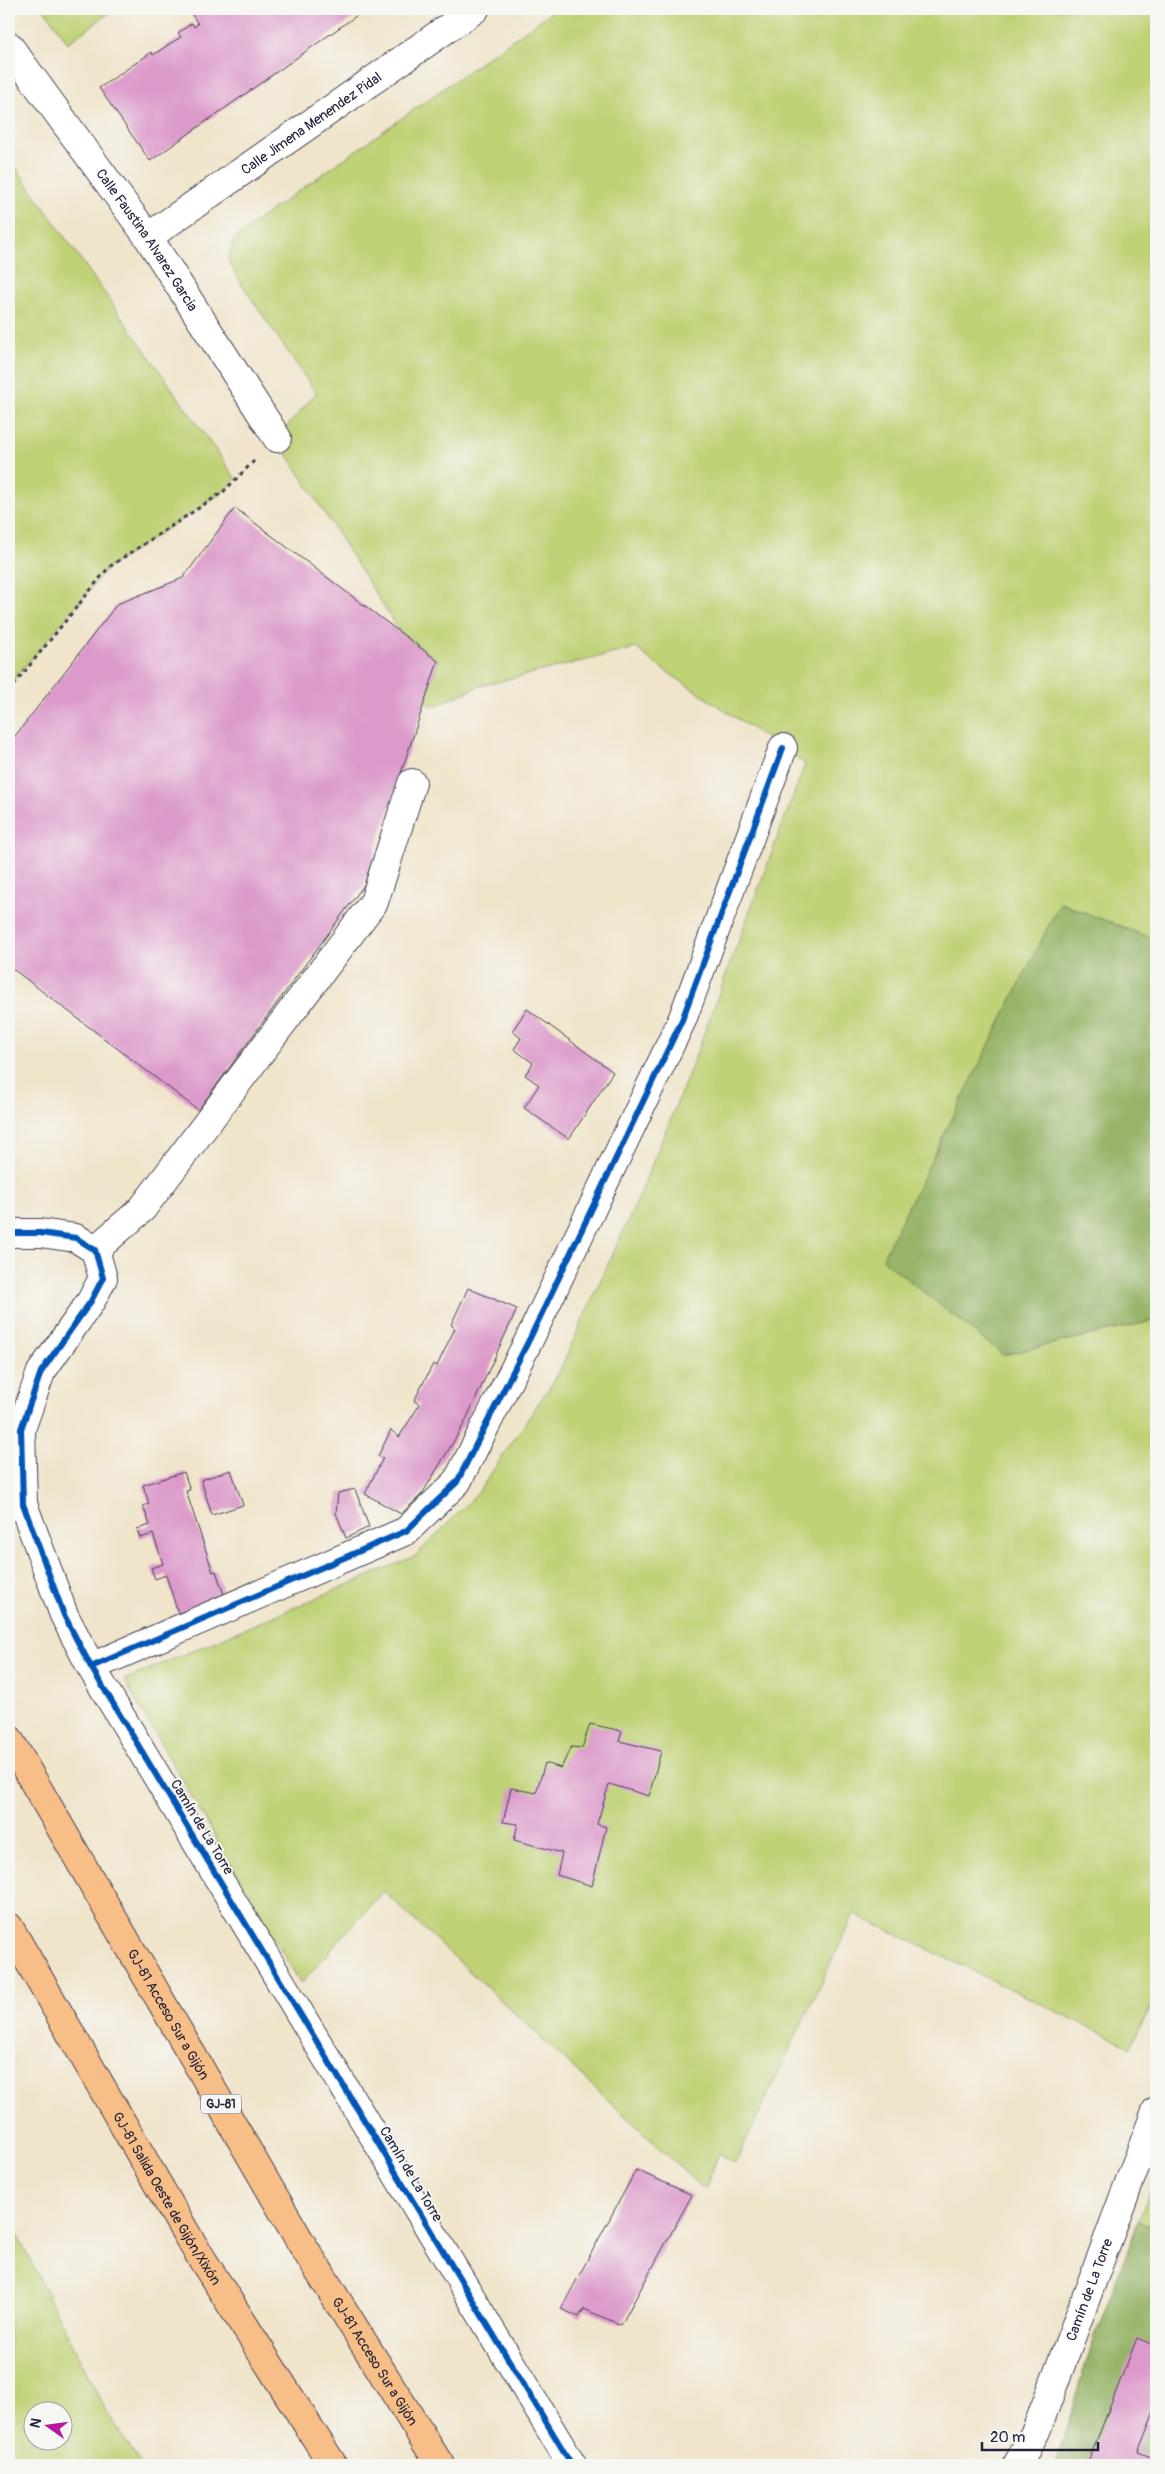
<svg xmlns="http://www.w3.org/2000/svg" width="1165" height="2474" viewBox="0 0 1165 2474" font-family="Pangolin,sans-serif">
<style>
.green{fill:#bfd276;stroke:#707a58;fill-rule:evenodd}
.forest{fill:#97b467;stroke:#5c6b51}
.building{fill:#dc9aca}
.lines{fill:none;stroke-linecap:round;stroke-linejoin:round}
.street-casing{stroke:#413f50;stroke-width:30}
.highway-casing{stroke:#413f50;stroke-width:30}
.path{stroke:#413f50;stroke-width:3;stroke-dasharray:4 4;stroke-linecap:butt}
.street{stroke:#fff;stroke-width:28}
.highway{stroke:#f7be87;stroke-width:28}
.cycleway-casing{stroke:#f6f6f2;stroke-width:9}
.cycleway{stroke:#0057b8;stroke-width:6}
.labels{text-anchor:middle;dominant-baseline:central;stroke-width:4;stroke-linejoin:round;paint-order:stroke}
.shield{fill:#f6f6f2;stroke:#626272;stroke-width:1}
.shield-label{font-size:12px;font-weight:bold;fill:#22223b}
.street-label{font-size:14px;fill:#22223b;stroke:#f6f6f2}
</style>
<rect width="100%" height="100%" fill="#f6f6f2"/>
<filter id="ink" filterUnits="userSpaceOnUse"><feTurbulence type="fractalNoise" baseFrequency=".02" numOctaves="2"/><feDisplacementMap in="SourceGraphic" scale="10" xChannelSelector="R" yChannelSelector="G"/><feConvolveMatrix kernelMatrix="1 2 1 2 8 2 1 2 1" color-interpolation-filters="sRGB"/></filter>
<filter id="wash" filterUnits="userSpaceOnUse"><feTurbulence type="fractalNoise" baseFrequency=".0096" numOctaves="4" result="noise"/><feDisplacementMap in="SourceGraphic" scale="20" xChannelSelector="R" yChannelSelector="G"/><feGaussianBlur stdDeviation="1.12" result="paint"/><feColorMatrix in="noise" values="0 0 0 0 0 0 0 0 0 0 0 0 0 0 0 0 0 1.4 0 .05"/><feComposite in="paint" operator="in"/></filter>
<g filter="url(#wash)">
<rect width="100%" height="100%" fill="#f0e4ca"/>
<path class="green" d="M44 9H115L68 43Z
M556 9H1156V940L1060 903 987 1342 1003 1355 1156 1320V1996L1131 2047 854 1914 735 2164 719 2153 705 2190 383 1891 301 1984 124 1680 415 1556 477 1494 557 1376 638 1199 691 1068 805 764 654 663 636 648 480 686 434 706 425 701 438 661 400 632 277 438 316 393 242 285 228 260 233 241 259 219Z
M9 158 236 479 223 492 109 567 9 685Z
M1156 2176V2229L1138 2222Z
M12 2224 105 2409 141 2465H9V2228ZM32 2412H62V2442H32Z"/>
<path class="forest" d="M1060 903 1156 940V1320L1003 1355 882 1259Z
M1138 2222 1156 2229V2465H1055L1092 2344Z"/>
<g id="blocks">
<path class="building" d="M188 9H366L150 161 99 88 152 52 153 55 171 43 181 37 178 33 192 23 194 27 198 24Z
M235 508 438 661 364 885 198 1110 9 966V744L117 604 183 578Z
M527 1009 613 1072 569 1139 524 1108 539 1085 525 1075 533 1063 514 1049 521 1038 512 1031Z
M468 1288 517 1309 464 1424 422 1494 401 1514 365 1494 383 1458 378 1456 391 1430 399 1437 420 1404 414 1401 433 1364 437 1366 455 1328 451 1325Z
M231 1470 243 1505 212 1515 201 1480Z
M184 1472 190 1490 186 1491 213 1572 216 1571 225 1598 178 1613 166 1575 155 1579 151 1568 163 1564 153 1534 140 1538 137 1529 150 1525 143 1506 149 1504 143 1485Z
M355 1489 369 1527 346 1538 336 1513 338 1493Z
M590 1724 622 1731 619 1741 661 1751 649 1796 609 1784 597 1824 606 1827 592 1886 557 1875 562 1853 514 1840 518 1824 503 1822 511 1788 536 1793 545 1763 561 1768 571 1747 582 1748Z
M636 2170 692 2195 621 2325 584 2309 579 2317 561 2309Z
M1137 2338 1156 2346V2407L1138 2452 1156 2459V2465H1087Z"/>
</g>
</g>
<g filter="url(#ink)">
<use href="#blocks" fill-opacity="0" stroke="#413f50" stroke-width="1"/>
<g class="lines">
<g class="street-casing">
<g id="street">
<path id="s1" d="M9 46 148 237 277 438"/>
<path id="s2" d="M148 237 475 9"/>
<path d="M9 1233H40L76 1238 95 1250 103 1278 91 1301 41 1372 21 1429 23 1504 64 1615 91 1667 572 2465"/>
<path d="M95 1250 142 1209 374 902 412 783"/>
<path d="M91 1667 406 1531 457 1482 530 1338 682 1020 783 748"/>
<path id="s3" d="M1017 2465 1036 2431 1156 2111"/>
</g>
</g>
<g class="highway-casing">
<g id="highway">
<path id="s4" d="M9 1739 300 2241 440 2465"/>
<path id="s5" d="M9 1927 190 2240 333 2465"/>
</g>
</g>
<path class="path" d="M9 691 109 567 223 492 254 461"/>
<use href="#street" class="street"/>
<use href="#highway" class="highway"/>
<g class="cycleway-casing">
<path id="cycleway" d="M9 1233H40L76 1238 95 1250 103 1278 91 1301 41 1372 21 1429 23 1504 64 1615 91 1667 572 2465
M91 1667 406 1531 457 1482 530 1338 682 1020 783 748"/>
</g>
<use href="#cycleway" class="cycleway"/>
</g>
</g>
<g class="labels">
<rect class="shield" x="201" y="2094.5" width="40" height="19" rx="4"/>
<g class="shield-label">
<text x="221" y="2104">GJ-81</text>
</g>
<g class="street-label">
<text stroke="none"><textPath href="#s2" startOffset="199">Calle Jimena Menendez Pidal</textPath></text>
<text stroke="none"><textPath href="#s1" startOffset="238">Calle Faustina Alvarez Garcia</textPath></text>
<text transform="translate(202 1827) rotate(59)">Camín de La Torre</text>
<text stroke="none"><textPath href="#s4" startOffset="318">GJ-81 Acceso Sur a Gijón</textPath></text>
<text transform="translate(411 2174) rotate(59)">Camín de La Torre</text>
<text stroke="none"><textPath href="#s5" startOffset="314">GJ-81 Salida Oeste de Gijón/Xixón</textPath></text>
<text stroke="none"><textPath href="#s3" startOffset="190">Camín de La Torre</textPath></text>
<text stroke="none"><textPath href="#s4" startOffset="722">GJ-81 Acceso Sur a Gijón</textPath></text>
</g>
</g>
<rect width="1165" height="2474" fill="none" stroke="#f6f6f2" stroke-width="30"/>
<g transform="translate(48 2426) rotate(284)"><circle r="24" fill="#f6f6f2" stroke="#a1a1a9"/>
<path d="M0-4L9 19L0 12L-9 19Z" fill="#b5179e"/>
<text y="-8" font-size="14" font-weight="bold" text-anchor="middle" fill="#22223b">N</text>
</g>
<path d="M982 2442v8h116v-8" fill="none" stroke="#22223b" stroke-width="2.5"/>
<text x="990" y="2442" font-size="15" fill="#22223b" stroke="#f6f6f2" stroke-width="4" paint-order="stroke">20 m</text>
</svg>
